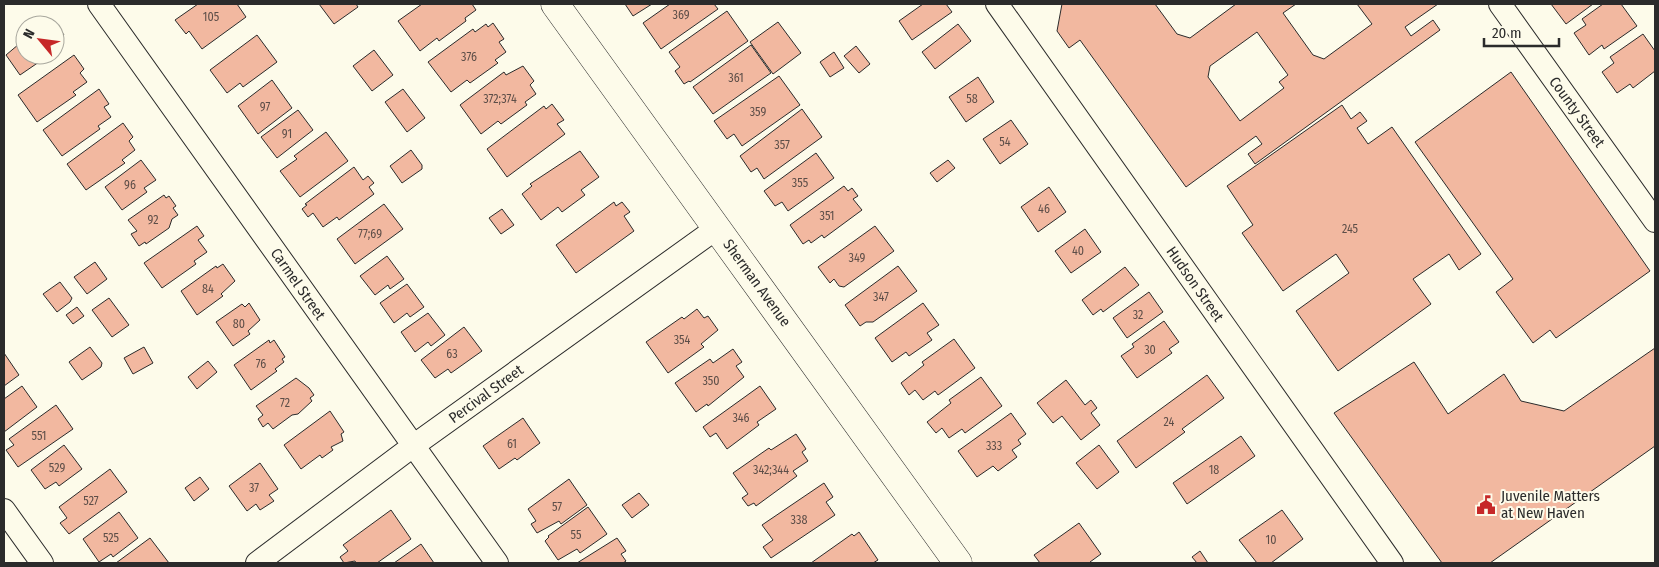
<svg xmlns="http://www.w3.org/2000/svg" width="1659" height="567" viewBox="0 0 1659 567" font-family="'Fira Sans Condensed',sans-serif">
<style>
.building{fill:#f2b8a0;stroke:#2b2b2b;fill-rule:evenodd}
.lines{fill:none;stroke-linecap:round;stroke-linejoin:round}
.street-casing{stroke:#2b2b2b;stroke-width:24}
.secondary-casing{stroke:#2b2b2b;stroke-width:29}
.street{stroke:#fdfbea;stroke-width:22}
.secondary{stroke:#fdfbea;stroke-width:28}
.labels{text-anchor:middle;dominant-baseline:central;stroke-width:4;stroke-linejoin:round;paint-order:stroke}
.number-label{font-size:12px;fill:#5d4e48}
.street-label{font-size:15px;fill:#2b2b2b;stroke:#fdfbea}
.poi-label{font-size:15px;fill:#2b2b2b;stroke:#fdfbea;text-anchor:start}
</style>
<rect width="100%" height="100%" fill="#fdfbea"/>
<path class="building" d="M198 4H237L246 17 202 49 189 31 186 34 175 20Z
M319 4H356L358 7 334 24Z
M422 4H472L476 10 465 18 466 21 439 41 437 38 420 51 398 21Z
M625 4H652L633 16Z
M670 4H714L718 9 661 49 643 23Z
M923 4H946L952 12 912 40 899 21Z
M1062 4H1155L1177 34 1190 38 1236 4H1296L1283 13 1313 55 1324 59 1372 24 1357 4H1438L1405 27 1411 36 1433 20 1440 30 1255 164 1248 154 1262 144 1256 136 1186 187 1080 40 1069 48 1057 31ZM1257 32 1288 75 1279 82 1284 88 1240 121 1208 77 1210 66Z
M1551 4H1593L1566 24Z
M1603 4H1621L1637 26 1604 49 1602 45 1589 55 1574 33 1586 25 1582 19Z
M727 11 748 41 690 82 689 81 684 84 675 71 680 67 669 52Z
M53 20 64 35 55 42V25H45Z
M778 22 801 53 773 74 750 42Z
M493 23 504 39 499 42 506 52 495 60 498 63 470 83 467 80 451 92 428 62 473 29 475 32 486 24 488 27Z
M958 24 971 41 935 69 922 52Z
M1643 34 1655 51V71L1633 88 1630 84 1617 93 1602 72 1614 63 1610 57Z
M257 35 277 62 243 87 240 83 227 93 210 70Z
M25 39V55H37L35 56 39 62 20 75 6 55Z
M751 45 771 73 713 114 693 87Z
M856 46 870 64 859 73 844 56Z
M374 50 393 75 372 91 353 66Z
M834 52 844 68 830 77 820 62Z
M74 55 84 69 80 73 87 82 73 92 76 95 37 122 18 95Z
M523 66 534 81 530 85 536 94 525 102 527 105 501 124 498 121 481 134 460 105 504 72 506 75Z
M1511 72 1650 271 1556 338 1550 330 1533 343 1496 292 1513 279 1415 142Z
M779 76 800 105 742 146 734 134 727 139 714 121Z
M978 77 994 102 966 122 949 97Z
M272 80 292 108 258 134 238 106Z
M99 89 109 104 104 107 111 117 98 126 100 129 62 156 43 130Z
M403 89 425 118 407 132 385 102Z
M552 104 564 120 557 124 565 134 507 177 487 149 544 106 546 109Z
M1342 105 1351 119 1360 112 1367 121 1357 128 1368 144 1392 127 1481 254 1459 270 1449 254 1413 279 1431 304 1338 371 1296 311 1349 273 1336 254 1283 291 1242 233 1253 225 1227 186Z
M802 109 822 137 764 179 757 168 751 172 740 156Z
M298 110 313 130 277 158 261 137Z
M1011 120 1028 144 1000 164 983 139Z
M123 123 133 137 129 141 135 150 122 160 125 163 86 190 67 164Z
M326 132 348 161 300 197 280 171 297 159 294 156Z
M411 150 422 165V169L402 183 390 166Z
M580 151 599 177 581 190 585 195 562 212 558 207 541 220 522 194 532 186 530 184Z
M816 153 834 178 788 211 782 202 775 206 764 191Z
M141 160 156 180 144 188 147 192 122 210 105 187Z
M948 160 955 168 937 182 930 173Z
M354 167 363 180 368 176 374 183 369 187 374 194 339 220 337 217 323 227 313 213 308 217 302 209 307 205 305 204Z
M844 186 848 191 852 188 858 196 853 199 862 210 824 238 822 235 811 243 809 240 803 244 790 225Z
M1049 187 1066 212 1038 232 1021 207Z
M164 195 166 198 169 196 176 206 173 208 178 215 172 219 169 228 146 244 145 242 139 246 131 234 137 231 128 220Z
M614 202 616 206 622 202 630 212 624 216 634 231 576 273 556 245Z
M384 204 403 229 355 264 337 239Z
M502 209 514 225 501 234 489 218Z
M197 226 204 236 198 240 207 252 194 261 196 264 162 288 144 263Z
M875 226 894 251 844 287 839 286 834 279 830 283 818 267Z
M1085 229 1101 252 1071 273 1055 251Z
M387 256 404 279 390 289 388 285 375 295 360 276Z
M95 262 107 279 87 294 74 277Z
M223 264 235 281 221 294 223 296 197 315 181 291 216 266 217 268Z
M898 266 917 291 873 322H866L860 326 845 305Z
M1125 267 1139 285 1103 312 1101 309 1093 315 1082 300Z
M60 282 72 298 70 302 57 312 43 294Z
M407 284 424 307 410 317 407 313 394 323 380 303Z
M1149 292 1163 312 1127 338 1113 318Z
M109 298 129 325 112 337 92 310Z
M249 303 260 320 248 331 250 334 233 346 216 322 242 304 245 307Z
M923 303 939 325 927 333 932 340 909 356 906 352 892 362 875 338Z
M77 307 84 316 73 324 66 315Z
M697 309 704 318 708 316 718 330 701 344 704 347 668 373 646 342 682 317 684 319Z
M428 313 445 335 431 346 428 342 415 352 401 332Z
M1164 321 1179 342 1169 349 1172 353 1137 378 1121 356 1134 347 1132 344Z
M464 327 482 351 451 373 448 369 435 378 421 360Z
M954 339 975 368 938 395 935 391 923 400 915 390 909 395 901 383 924 365 922 362Z
M269 340 270 343 274 340 285 357 282 359 284 362 275 369 277 371 251 390 234 365Z
M90 347 102 363 101 367 82 380 69 362Z
M144 347 153 363 133 374 124 358Z
M1655 348V446L1490 563H1442L1334 413 1414 362 1448 414 1504 374 1521 401 1564 411Z
M733 349 742 362 736 366 744 377 708 406 707 404 696 412 675 383 710 359 713 363Z
M4 353 19 375 4 386Z
M208 361 217 372 197 389 188 377Z
M1207 375 1224 398 1182 429 1185 432 1136 468 1117 441Z
M981 377 1002 406 965 433 962 429 949 438 942 428 936 433 927 422 951 403 949 400Z
M296 378 309 388 314 395 310 398 312 401 298 414 292 415 273 429 268 423 263 427 258 419 263 415 256 406Z
M1066 380 1085 405 1091 400 1097 408 1091 413 1100 425 1081 440 1062 416 1053 423 1037 403Z
M22 386 37 407 4 432V399Z
M760 386 776 409 757 422 759 425 727 449 716 433 710 437 703 427Z
M56 405 73 429 18 467 6 450 14 445 9 439Z
M330 411 344 432 341 434 343 441 331 447 333 450 322 458 320 455 301 469 284 445Z
M1011 413 1026 434 1018 440 1021 444 1012 450 1017 457 998 471 993 466 977 477 958 451Z
M523 418 540 443 517 460 515 458 499 469 483 446Z
M796 434 806 449 802 452 808 461 793 471 797 476 756 506 754 503 748 506 742 498 748 494 733 473 769 448 771 450Z
M1241 436 1255 456 1187 504 1173 483Z
M64 445 82 469 59 486 56 482 45 489 31 470Z
M1099 445 1119 472 1097 489 1076 463Z
M260 463 278 489 269 495 274 501 260 510 256 504 247 511 229 486Z
M110 469 127 492 69 534 60 523 67 518 59 507Z
M200 477 209 489 194 501 185 488Z
M569 479 587 505 561 524 559 521 537 533 531 524 536 521 528 509Z
M824 483 833 497 826 502 835 515 771 558 763 547 773 540 762 525Z
M639 493 649 505 632 518 622 505Z
M588 507 607 534 580 553 577 549 558 560 545 541 549 537 548 536Z
M391 510 411 539 377 563H356L355 561 344 563 340 557 348 551 343 545Z
M1282 510 1303 539 1271 563H1257L1239 540Z
M119 512 138 538 113 557 111 554 99 562 83 539Z
M1079 523 1101 554 1090 562 1091 563H1040L1034 555Z
M859 532 878 560 873 563H811L852 534 854 536Z
M150 538 169 563H116Z
M617 538 626 551 621 554 626 561 623 563H577Z
M421 544 434 563H394Z
M1200 551 1208 563H1197L1192 557Z"/>
<g class="lines">
<g class="street-casing">
<path id="street" d="M99 4 497 563
M997 4 1392 563
M1500 4 1655 221
M4 510 42 563
M257 563 413 446 717 228"/>
</g>
<g class="secondary-casing">
<path id="secondary" d="M555 4 958 563"/>
</g>
<use href="#street" class="street"/>
<use href="#secondary" class="secondary"/>
</g>
<defs>
<g id="civic-bare" transform="scale(1.5)"><path d="M-.6-6.5H3V-4.5H.6V-3L4-1V1h2V6H-6V1h2V-1L-.6-3ZM-1.2 2.5V6h2.4V2.5Z" fill="#c62828" stroke="#fdfbea" stroke-width="2.5" paint-order="stroke"/></g>
</defs>
<g fill-rule="evenodd">
<use href="#civic-bare" x="1486" y="505"/>
</g>
<g class="labels">
<g class="number-label">
<text x="681" y="15">369</text>
<text x="211" y="17">105</text>
<text x="469" y="57">376</text>
<text x="736" y="78">361</text>
<text x="500" y="99">372;374</text>
<text x="972" y="99">58</text>
<text x="265" y="107">97</text>
<text x="758" y="112">359</text>
<text x="287" y="134">91</text>
<text x="1005" y="142">54</text>
<text x="782" y="145">357</text>
<text x="800" y="183">355</text>
<text x="130" y="185">96</text>
<text x="1044" y="209">46</text>
<text x="827" y="216">351</text>
<text x="153" y="220">92</text>
<text x="1350" y="229">245</text>
<text x="370" y="234">77;69</text>
<text x="1078" y="251">40</text>
<text x="857" y="258">349</text>
<text x="208" y="289">84</text>
<text x="881" y="297">347</text>
<text x="1138" y="315">32</text>
<text x="239" y="324">80</text>
<text x="682" y="340">354</text>
<text x="1150" y="350">30</text>
<text x="452" y="354">63</text>
<text x="261" y="364">76</text>
<text x="711" y="381">350</text>
<text x="285" y="403">72</text>
<text x="741" y="418">346</text>
<text x="1169" y="422">24</text>
<text x="39" y="436">551</text>
<text x="512" y="444">61</text>
<text x="994" y="446">333</text>
<text x="57" y="468">529</text>
<text x="771" y="470">342;344</text>
<text x="1214" y="470">18</text>
<text x="254" y="488">37</text>
<text x="91" y="501">527</text>
<text x="557" y="507">57</text>
<text x="799" y="520">338</text>
<text x="576" y="535">55</text>
<text x="111" y="538">525</text>
<text x="1271" y="540">10</text>
</g>
<g class="street-label">
<text transform="translate(1577 112) rotate(54)">County Street</text>
<text transform="translate(757 283) rotate(54)">Sherman Avenue</text>
<text transform="translate(298 284) rotate(55)">Carmel Street</text>
<text transform="translate(1195 284) rotate(55)">Hudson Street</text>
<text transform="translate(486 394) rotate(-36)">Percival Street</text>
</g>
<g class="poi-label">
<text x="1501" y="496">Juvenile Matters<tspan x="1501" dy="17">at New Haven</tspan></text>
</g>
</g>
<rect width="1659" height="567" fill="none" stroke="#2b2b2b" stroke-width="10"/>
<g transform="translate(40 40) rotate(299)"><circle r="24" fill="#fdfbea" stroke="#a9a89e"/>
<path d="M0-4L9 19L0 12L-9 19Z" fill="#c62828"/>
<text y="-8" font-size="14" font-weight="bold" text-anchor="middle" fill="#2b2b2b">N</text>
</g>
<path d="M1484 38v8h75v-8" fill="none" stroke="#2b2b2b" stroke-width="2.5"/>
<text x="1492" y="38" font-size="15" fill="#2b2b2b" stroke="#fdfbea" stroke-width="4" paint-order="stroke">20 m</text>
</svg>
